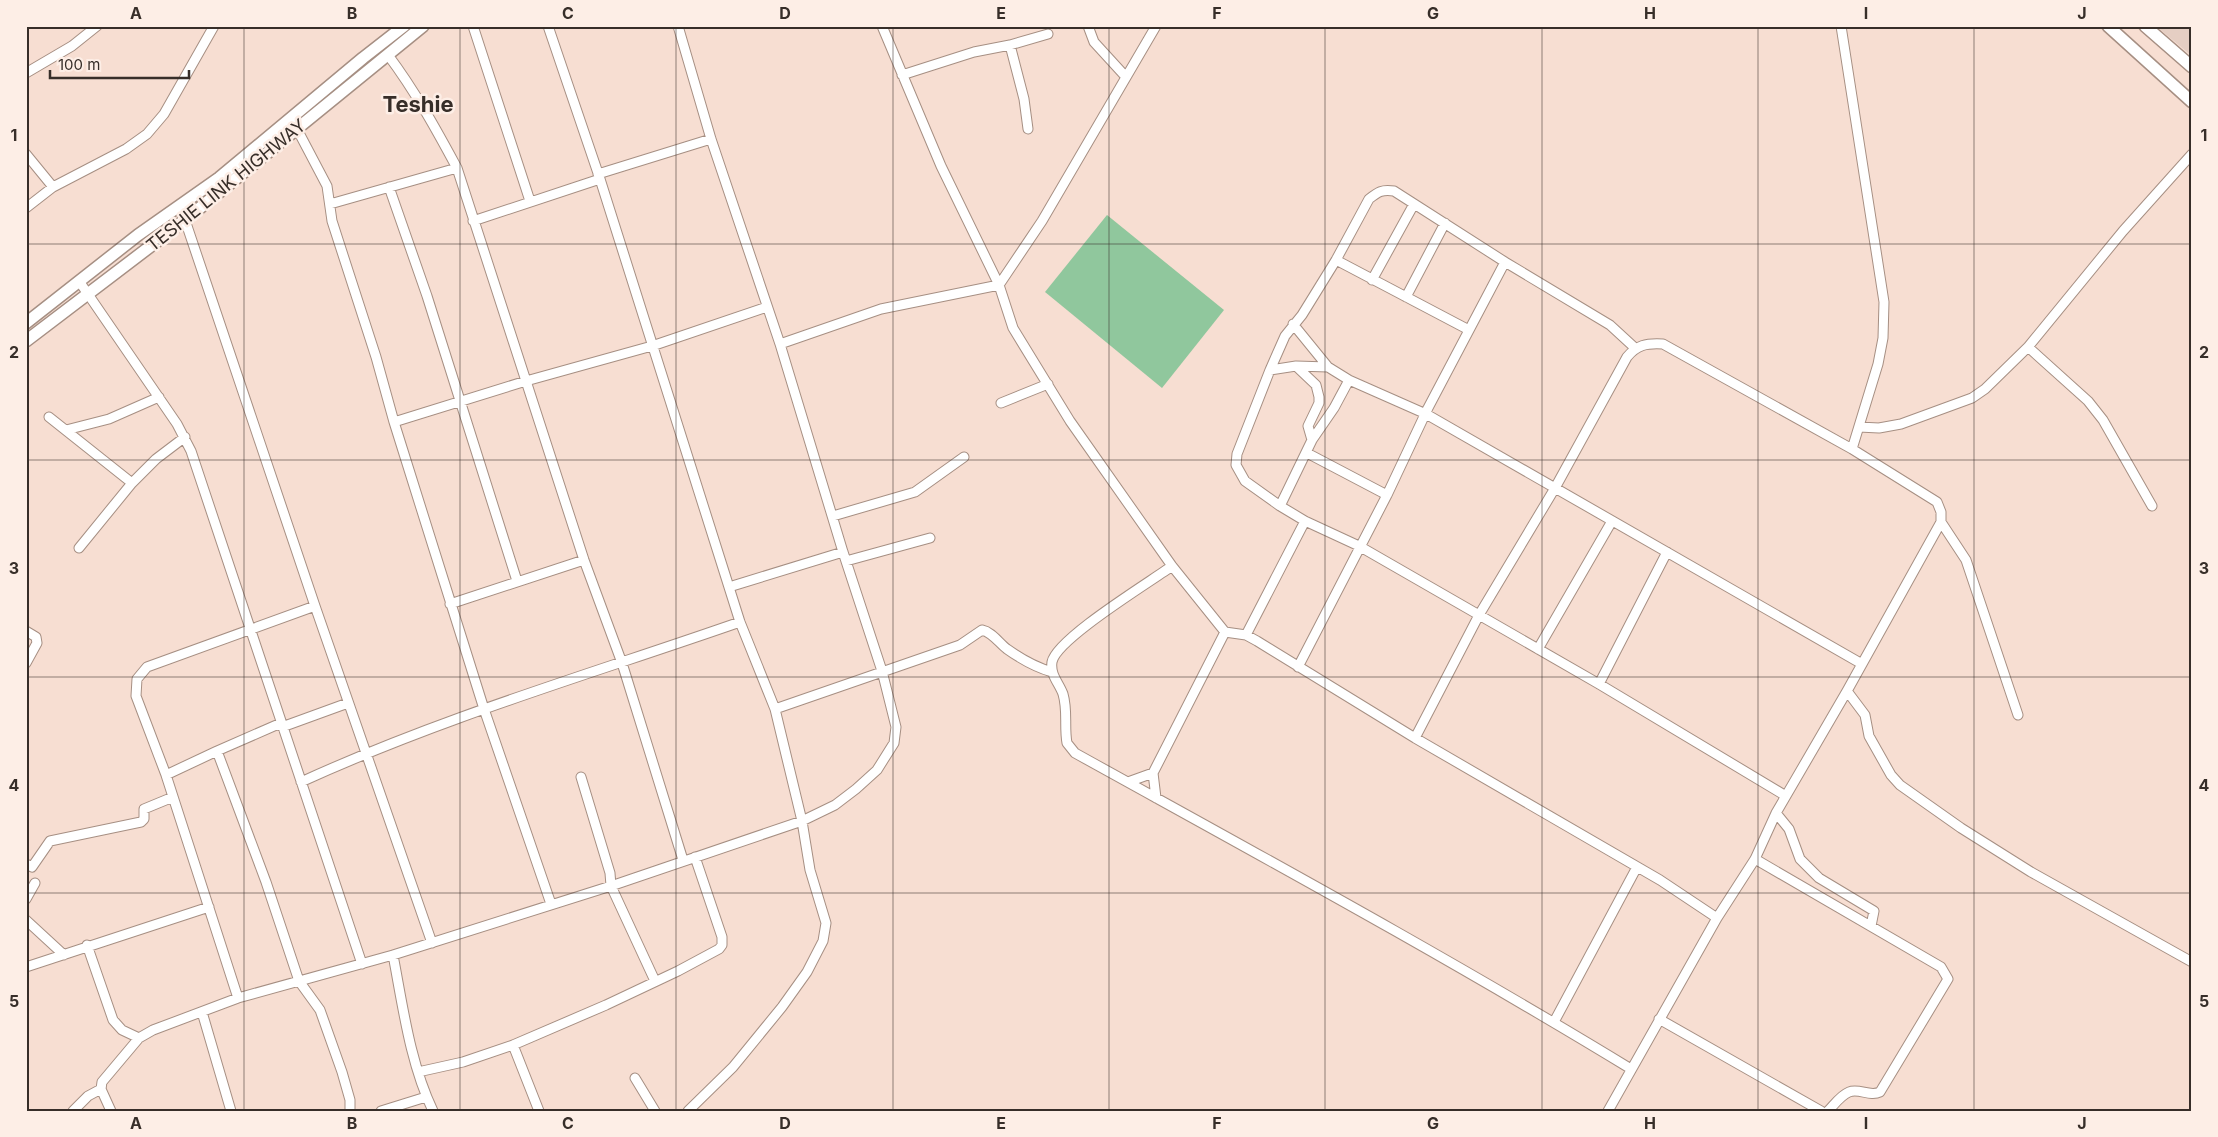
<svg xmlns="http://www.w3.org/2000/svg" width="2218" height="1137" viewBox="0 0 2218 1137" font-family="Inter,sans-serif">
<style>
.commercial{fill:#e5cec3}
.grass{fill:#90c79d}
.lines{fill:none;stroke-linecap:round;stroke-linejoin:round}
.minor-casing{stroke:#a68f83;stroke-width:11}
.major-casing{stroke:#a68f83;stroke-width:14}
.minor{stroke:#fff;stroke-width:9}
.major{stroke:#fff;stroke-width:11}
.grid{fill:none;stroke:#372e29;stroke-width:1;stroke-opacity:0.55}
.labels{text-anchor:middle;dominant-baseline:central;stroke-width:5;stroke-linejoin:round;paint-order:stroke}
.street-label{font-size:18px;fill:#372e29;stroke:#fdeee6}
.district-label{font-size:22px;font-weight:bold;fill:#372e29;stroke:#fdeee6}
.neatline{fill:none;stroke:#372e29;stroke-width:2}
.grid-label{font-size:16px;text-anchor:middle;font-weight:bold;fill:#372e29}
</style>
<rect width="100%" height="100%" fill="#f7ded2"/>
<path class="commercial" d="M2156 26H2192V56Z"/>
<path class="grass" d="M1107 215 1224 310 1162 388 1045 292Z"/>
<g class="lines">
<g class="minor-casing">
<path id="minor" d="M473 26 530 201
M548 26 600 179 740 622 775 709 802 821 810 870 826 923 823 941 807 972 782 1007 733 1067 688 1111
M882 26 941 166 999 285 1013 328 1070 421 1172 566 1225 632 1246 635 1257 641 1415 738 1660 880 1717 918
M1088 26 1094 42 1126 77
M1841 26 1884 302 1883 338 1878 364 1852 449
M1010 45 1024 99 1028 129
M388 55C415 91 436 129 457 168L584 560 622 663 683 860
M26 73 72 46 97 26
M902 75 974 52 1010 45 1048 34
M297 129 327 186 332 221 376 357 394 422 484 709 551 904
M26 154 53 187
M598 174 711 139
M389 187 427 296 517 581
M330 204 457 168
M178 207 185 220 315 606 432 943
M26 208 53 187 126 149 147 134 164 114 214 26
M473 221 600 179
M1336 260 1469 330
M1372 280 1414 204
M79 281 177 424 191 451 362 964
M1406 297 1445 223
M1293 324 1328 367
M780 344 881 309 999 285 1042 221 1156 26
M2028 347 2088 401 2103 420 2152 506
M1635 348 1610 325 1505 262 1394 191C1382 189 1378 192 1369 199L1336 260 1302 315 1285 336 1270 370 1237 454 1236 465 1245 481 1280 506 1305 521 1359 546 1599 684 1786 796
M1296 366 1316 385 1319 397V403L1308 426 1312 440
M1270 370 1296 366 1328 367 1349 380 1426 414 1862 664
M1001 403 1048 384
M49 417 132 483
M394 422 526 381 652 346 767 307
M1859 427 1879 428 1901 424 1972 398 1985 389 2028 347 2123 231 2192 154
M66 430 109 419 159 397
M1307 453 1387 495
M1280 506 1312 440 1334 408 1349 380
M833 516 915 492 964 457
M1941 522 1966 560 2018 715
M79 548 132 483 156 459 185 437
M846 561 930 538
M1172 566C1150 582 1056 639 1052 662 1050 675 1059 683 1063 694 1068 711 1064 727 1067 743L1075 753C1261 856 1449 958 1631 1069
M729 587 843 552
M450 604 584 560
M26 631 36 637 37 643 26 663
M1246 635 1305 521
M1538 649 1612 521
M1298 667 1387 495 1428 408 1505 262
M1599 684 1667 552
M1847 691 1865 715 1869 736 1891 775 1900 785 1961 828 2031 872 2192 962
M775 709 960 645 982 630C992 632 999 643 1007 649 1021 659 1035 667 1052 672
M281 723 217 751 266 882 299 981 320 1010 342 1072 350 1100V1111
M282 727 348 703
M1415 738 1479 615 1555 488 1627 357C1637 345 1646 343 1663 344L1852 449 1937 502 1941 512V522L1847 691 1776 813 1755 859 1717 918 1608 1111
M217 751 166 775 238 998
M166 775 136 696 137 679 147 667 315 606
M581 777 610 873 611 886 655 981
M301 782C443 717 594 673 740 622
M1128 782 1153 773
M1156 798 1153 773 1225 632
M1776 813 1789 829 1800 859 1819 878 1874 911 1871 926
M1755 859 1941 967 1948 979 1880 1092C1870 1097 1859 1088 1849 1092 1841 1095 1834 1105 1828 1111
M26 864 32 867 50 841 141 822 144 819V809L173 797
M26 899 35 883
M26 920 64 955
M87 945 113 1020 122 1030 139 1038
M393 955 611 886 802 821 835 805 856 789 877 770 894 743 896 727 882 671 843 552 780 344 711 139 678 26
M26 967 209 907
M202 1012 231 1111
M1659 1019 1821 1111
M1554 1022 1637 867
M513 1045 539 1111
M418 1072 463 1062 513 1045 606 1005 678 971 719 949 722 945V937L695 857
M635 1078 655 1111
M73 1111 88 1096 101 1089
M111 1111 101 1089 102 1082 139 1038 153 1030 238 998 393 955C403 1007 410 1063 433 1111
M381 1111 426 1097"/>
</g>
<g class="major-casing">
<path id="major" d="M2108 26 2192 102
M2145 26 2192 67
M26 323 138 235 219 178 363 58 404 26
M26 341 185 220 423 26"/>
</g>
<use href="#minor" class="minor"/>
<use href="#major" class="major"/>
</g>
<path class="grid" d="M244 26V1111M460 26V1111M676 26V1111M893 26V1111M1109 26V1111M1325 26V1111M1542 26V1111M1758 26V1111M1974 26V1111M26 244H2192M26 460H2192M26 677H2192M26 893H2192"/>
<g class="labels">
<g class="street-label">
<text transform="translate(226 185) rotate(-39)">TESHIE LINK HIGHWAY</text>
</g>
<g class="district-label">
<text x="418" y="104">Teshie</text>
</g>
</g>
<rect width="2218" height="1137" fill="none" stroke="#fdeee6" stroke-width="55"/>
<path d="M50 70v8h139v-8" fill="none" stroke="#372e29" stroke-width="2.5"/>
<text x="58" y="70" font-size="15" fill="#372e29" stroke="#fdeee6" stroke-width="4" paint-order="stroke">100 m</text>
<rect x="28" y="28" width="2162" height="1082" class="neatline"/>
<g class="grid-label">
<text x="136" y="19">A</text>
<text x="352" y="19">B</text>
<text x="568" y="19">C</text>
<text x="785" y="19">D</text>
<text x="1001" y="19">E</text>
<text x="1217" y="19">F</text>
<text x="1433" y="19">G</text>
<text x="1650" y="19">H</text>
<text x="1866" y="19">I</text>
<text x="2082" y="19">J</text>
<text x="14" y="141">1</text>
<text x="2204" y="141">1</text>
<text x="14" y="358">2</text>
<text x="2204" y="358">2</text>
<text x="14" y="574">3</text>
<text x="2204" y="574">3</text>
<text x="14" y="791">4</text>
<text x="2204" y="791">4</text>
<text x="14" y="1007">5</text>
<text x="2204" y="1007">5</text>
<text x="136" y="1129">A</text>
<text x="352" y="1129">B</text>
<text x="568" y="1129">C</text>
<text x="785" y="1129">D</text>
<text x="1001" y="1129">E</text>
<text x="1217" y="1129">F</text>
<text x="1433" y="1129">G</text>
<text x="1650" y="1129">H</text>
<text x="1866" y="1129">I</text>
<text x="2082" y="1129">J</text>
</g>
</svg>
